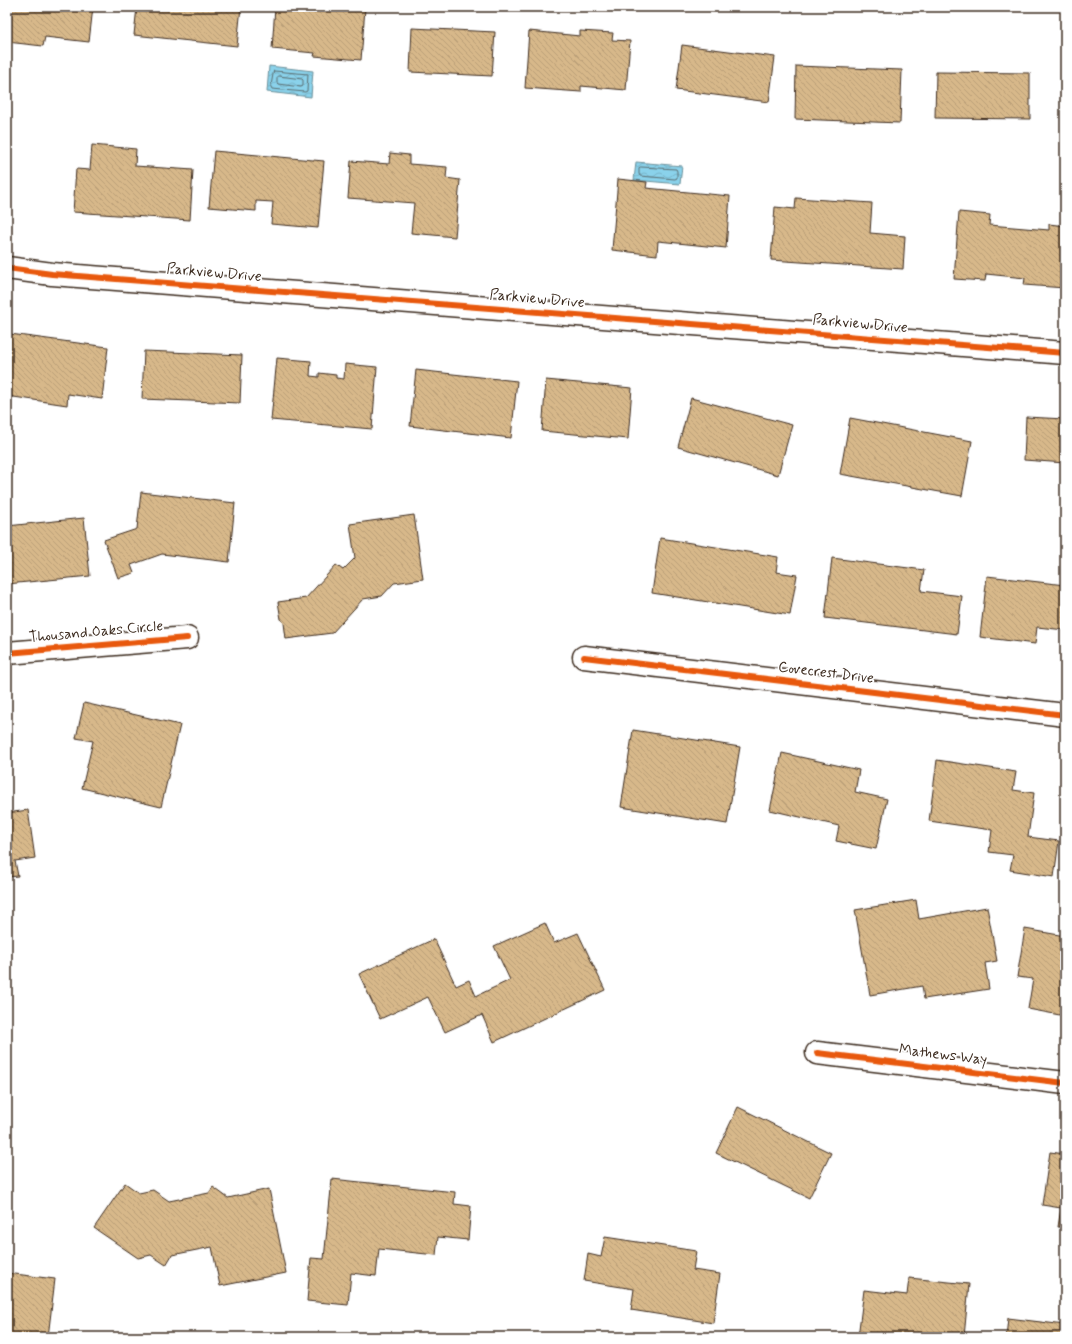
<svg xmlns="http://www.w3.org/2000/svg" width="1072" height="1344" viewBox="0 0 1072 1344" font-family="Mynerve,sans-serif">
<style>
.water{fill:url(#water-waves);stroke:#6a8f99}
.lines{fill:none;stroke-linecap:round;stroke-linejoin:round}
.shore{stroke:#5b6d70;stroke-width:1}
.building{fill:url(#building-back-hatch);stroke:#3b2a1e}
.minor-casing{stroke:#3b2a1e;stroke-width:25}
.minor{stroke:#fff;stroke-width:22}
.cycleway-casing{stroke:#fff;stroke-width:8}
.cycleway{stroke:#e8590c;stroke-width:6}
.labels{text-anchor:middle;dominant-baseline:central;stroke-width:3.5;stroke-linejoin:round;paint-order:stroke}
.street-label{font-size:15px;fill:#3b2a1e;stroke:#fff}
</style>
<defs>
<pattern id="water-waves" width="16" height="10" patternUnits="userSpaceOnUse"><rect width="16" height="10" fill="#8ad2eb"/><path d="M0 5q4-4 8 0t8 0" fill="none" stroke="#78b4c9"/></pattern>
<pattern id="building-back-hatch" width="6" height="6" patternUnits="userSpaceOnUse"><rect width="6" height="6" fill="#d7b88a"/><path d="M-1 5l2 2M0 0l6 6M5-1l2 2" fill="none" stroke="#b99e77"/></pattern>
</defs>
<rect width="100%" height="100%" fill="#fff"/>
<filter id="ink" filterUnits="userSpaceOnUse"><feTurbulence type="fractalNoise" baseFrequency=".025" numOctaves="2"/><feDisplacementMap in="SourceGraphic" scale="8" xChannelSelector="R" yChannelSelector="G"/><feConvolveMatrix kernelMatrix="1 2 1 2 8 2 1 2 1" color-interpolation-filters="sRGB"/></filter>
<g filter="url(#ink)">
<path class="water" d="M269 66 313 71 311 97 267 92Z
M636 162 682 166 680 184 634 180Z"/>
<g class="lines">
<path class="shore" d="M274 71 308 74 307 91 305 92 272 89 271 87Z
M279 76 302 79 303 80V86L301 87 278 84 277 83V78Z
M641 167 676 169 677 171V178L675 179 640 176 639 174V168Z"/>
</g>
<path class="building" d="M7 7H93L89 42 45 37 43 46 7 42Z
M137 7H241L237 46 134 35Z
M275 7 319 8V7L365 8 361 60 314 56 315 53 272 49Z
M412 28 495 32 492 76 410 72Z
M529 31 580 36V31L613 33 612 40 630 41 626 90 581 86V92L525 88Z
M682 45 775 57 769 102 676 90Z
M796 66 902 70 900 123 795 119Z
M936 72 1030 73V119L935 118Z
M92 145 136 149 135 166 193 170 190 220 73 212 76 169 90 170Z
M214 151 324 161 318 228 271 224 273 202 256 201V211L209 207Z
M390 153 409 155V164L447 167 446 178 460 180 455 237 411 233 414 203 348 198 351 161 389 164Z
M618 179 647 182 646 188 730 196 726 248 658 241 657 255 612 250Z
M796 198 872 203 870 233 905 236 903 269 771 260 775 207 795 209Z
M959 212 990 215 989 225 1049 230V224L1065 226 1062 252H1065V288L1024 285 1025 278 986 274 985 281 954 279Z
M10 334 108 347 102 399 68 394 67 405 7 396V359Z
M144 351 242 355 240 403 142 399Z
M277 358 311 361 310 376 319 377V373L336 375V378L344 379 345 364 377 367 372 429 271 420Z
M416 370 517 381 511 438 410 426Z
M546 380 632 388 628 439 542 431Z
M691 398 792 425 778 475 678 447Z
M1026 417 1065 419V463L1024 460Z
M850 418 972 441 962 496 840 474Z
M141 492 235 503 229 562 162 554 131 565 134 573 118 578 104 540 137 529Z
M414 515 423 579 394 583 382 596 363 599 332 633 286 639 284 623 281 619 278 602 306 598 336 565 343 570 355 558 350 524Z
M84 518 90 576 7 584V526Z
M660 538 778 557 776 572 797 575 790 615 652 593Z
M832 558 924 570 921 591 962 596 957 634 825 618Z
M987 576 1065 585V630L1037 627 1035 644 980 637Z
M84 703 180 725 161 807 82 788 93 741 76 738Z
M633 730 740 747 727 824 621 807Z
M782 753 859 770 855 792 887 799 876 849 836 841 839 826 770 810Z
M937 760 1016 772 1013 790 1034 793 1028 837 1059 841 1054 877 1010 870 1013 855 989 852 992 830 929 821Z
M28 810 35 858 15 861 18 876 7 877V813Z
M916 900 919 919 987 907 997 961 985 963 989 989 924 999 922 986 870 995 855 910Z
M545 923 554 943 578 933 605 990 494 1042 482 1015 445 1032 428 997 380 1019 359 974 434 939 456 986 469 980 476 996 510 980 494 946Z
M1025 929 1065 936V1016L1028 1009 1033 979 1017 977Z
M738 1107 831 1153 809 1198 716 1153Z
M1050 1152 1065 1154V1228L1058 1227 1061 1208 1042 1205Z
M332 1179 455 1192 454 1204 471 1206 468 1240 438 1237 436 1255 379 1249 376 1276 351 1273 348 1305 307 1301 311 1258 324 1259Z
M125 1183 139 1193 153 1190 169 1201 209 1193 213 1187 228 1198 269 1189 286 1273 220 1286 212 1247 172 1255 166 1265 151 1255 138 1258 94 1228Z
M605 1237 696 1251 693 1270 720 1274 713 1323 631 1310 634 1289 584 1281 588 1254 601 1257Z
M7 1273 55 1279 48 1337H7Z
M909 1278 969 1284 964 1337H858L864 1290 907 1295Z
M1008 1318 1065 1325V1337H1006Z"/>
<g class="lines">
<g class="minor-casing">
<path id="minor" d="M7 268 52 274 1065 353
M7 653 187 638
M584 657 1065 715
M817 1053 1065 1083"/>
</g>
<use href="#minor" class="minor"/>
<g class="cycleway-casing">
<path id="cycleway" d="M7 268 52 274 1065 353
M7 653 187 638
M584 657 1065 715
M817 1053 1065 1083"/>
</g>
<use href="#cycleway" class="cycleway"/>
</g>
</g>
<g class="labels">
<g class="street-label">
<text transform="translate(214 273) rotate(5)">Parkview Drive</text>
<text transform="translate(537 299) rotate(5)">Parkview Drive</text>
<text transform="translate(860 324) rotate(5)">Parkview Drive</text>
<text transform="translate(96 632) rotate(-5)">Thousand Oaks Circle</text>
<text transform="translate(826 673) rotate(7)">Covecrest Drive</text>
<text transform="translate(943 1055) rotate(7)">Mathews Way</text>
</g>
</g>
<rect width="1072" height="1344" fill="none" stroke="#fff" stroke-width="24"/>
<rect x="12" y="12" width="1048" height="1320" fill="none" stroke="#3b2a1e" stroke-width="1.5" filter="url(#ink)"/>
</svg>
